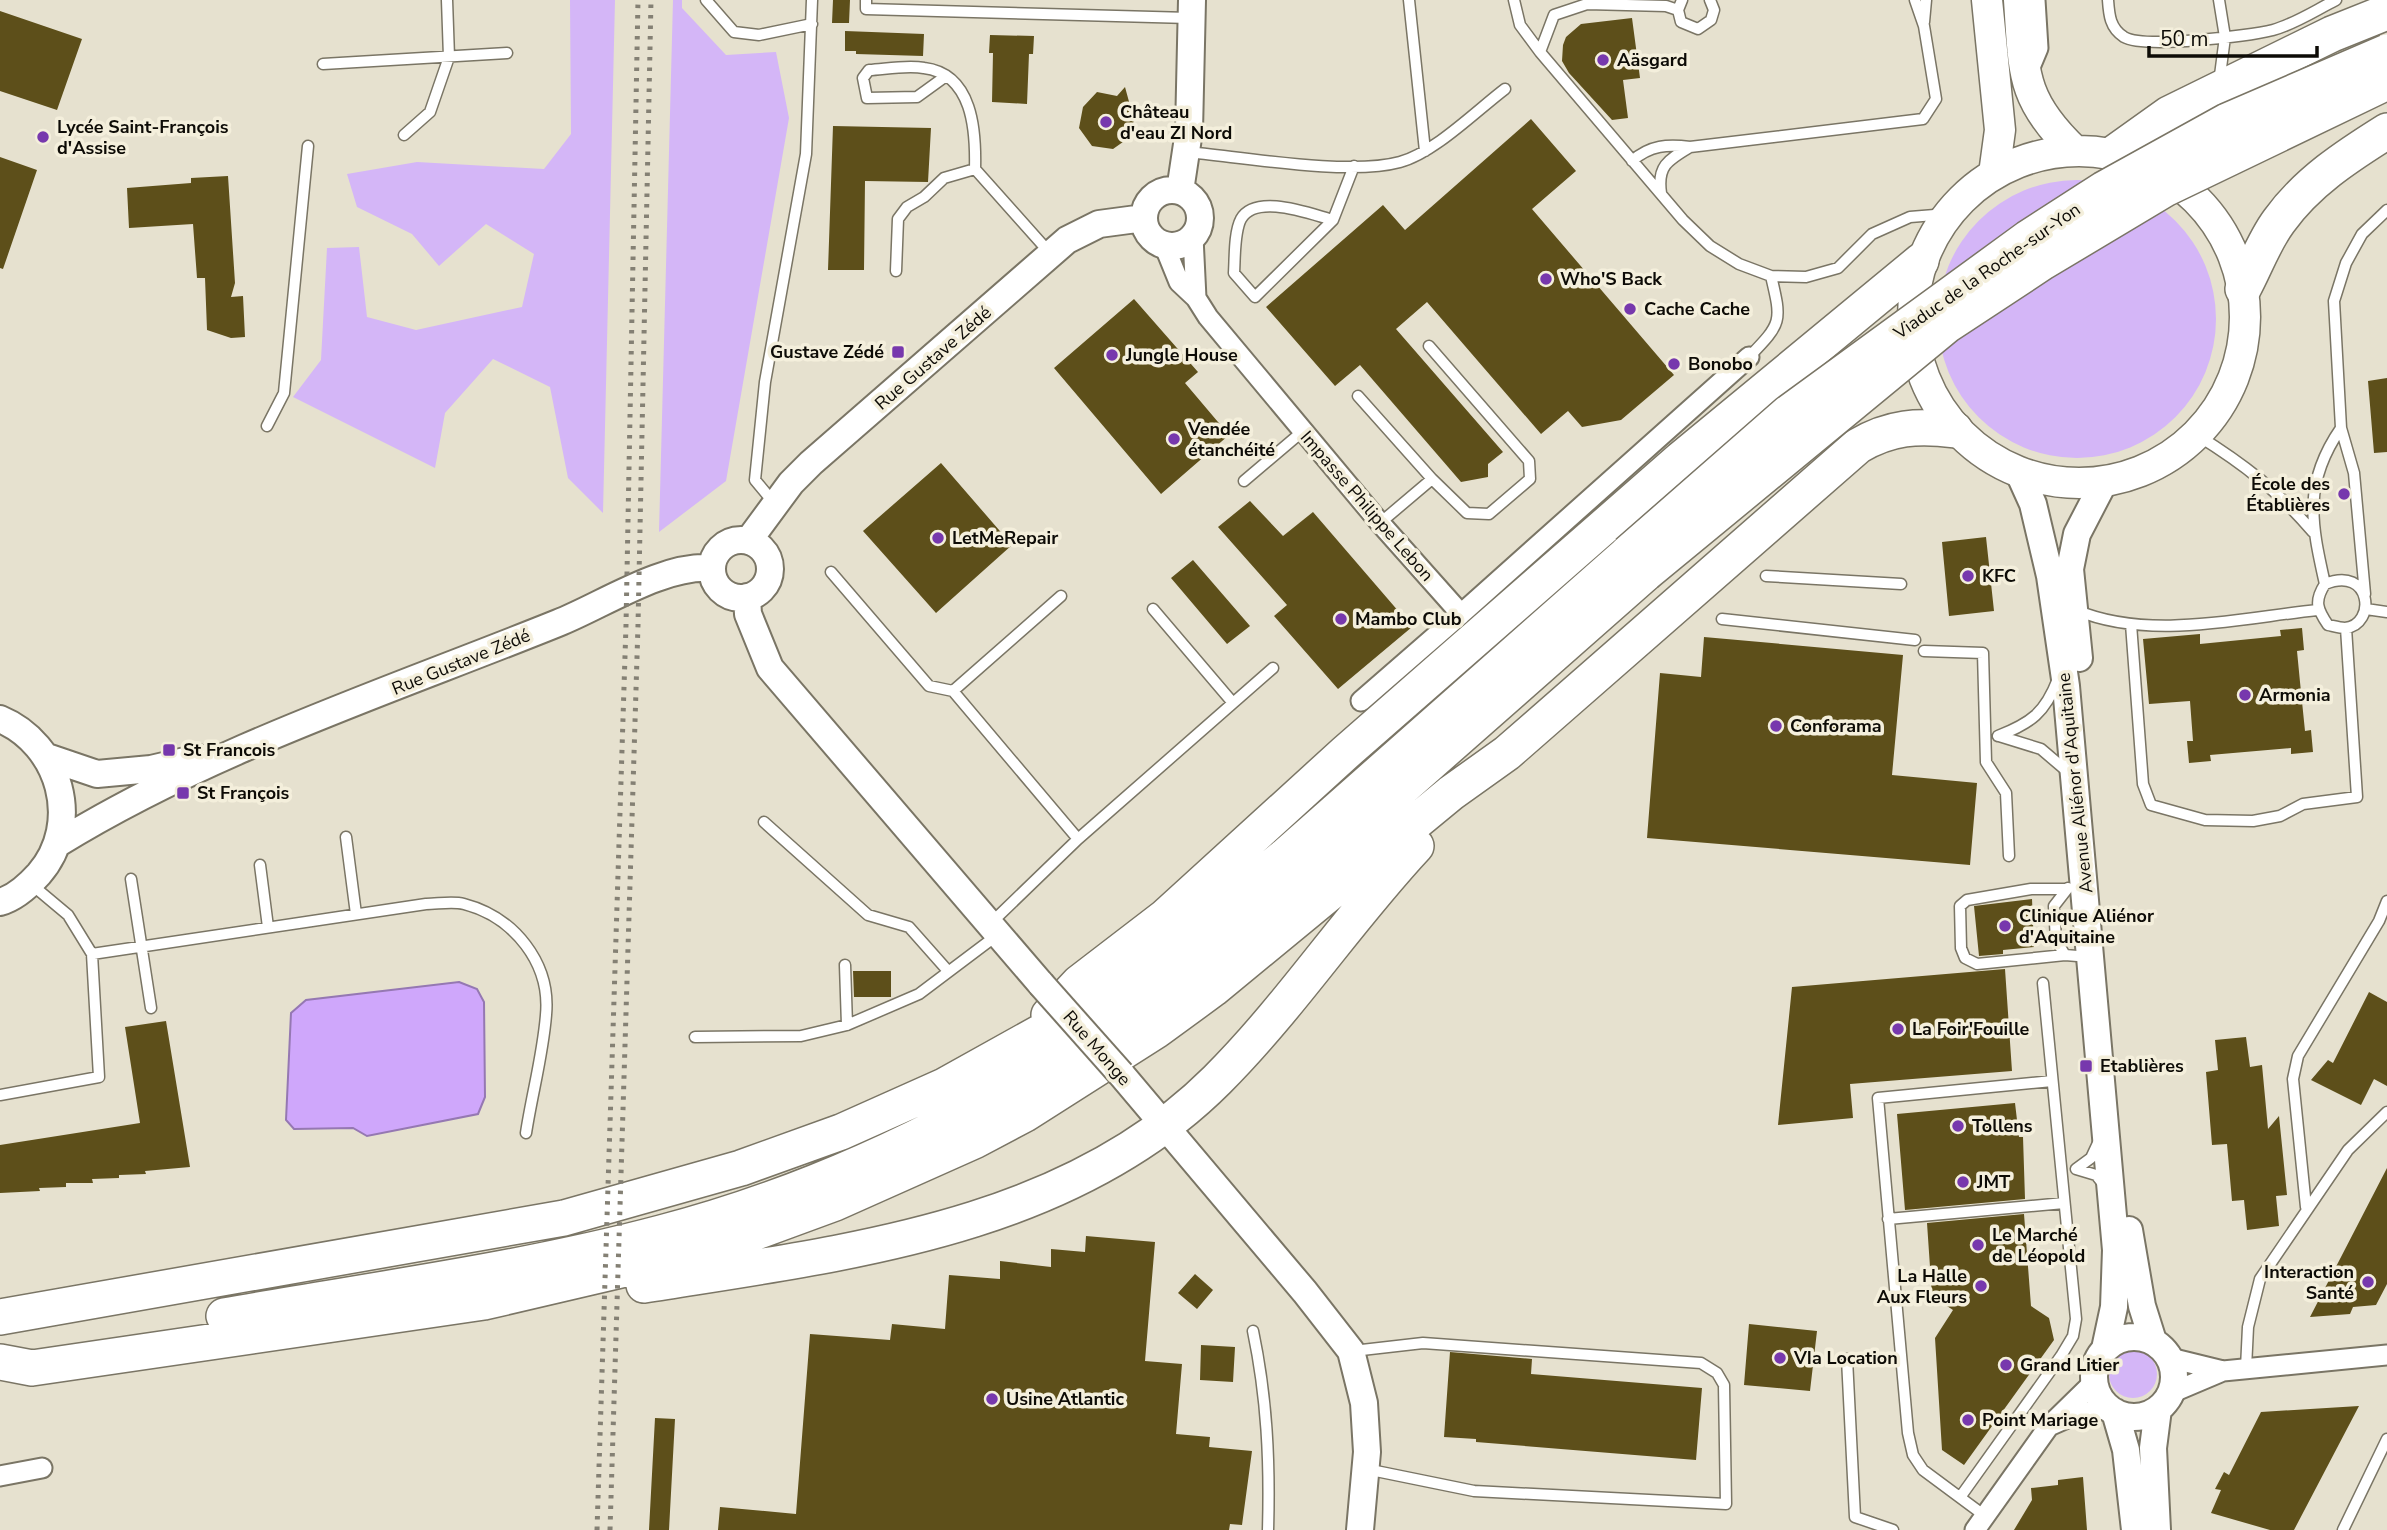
<svg xmlns="http://www.w3.org/2000/svg" width="2387" height="1530" viewBox="0 0 2387 1530" font-family="'Nunito Sans',sans-serif">
<style>
.green{fill:#d4b6f7}
.water{fill:#cfa7fb;stroke:#9578b2;stroke-width:2}
.building{fill:#5d4f1a}
.lines{fill:none;stroke-linecap:round;stroke-linejoin:round}
.lane-casing{stroke:#7a7565;stroke-width:13}
.street-casing{stroke:#7a7565;stroke-width:23}
.secondary-casing{stroke:#7a7565;stroke-width:30}
.primary-casing{stroke:#7a7565;stroke-width:33}
.highway-casing{stroke:#7a7565;stroke-width:38}
.lane{stroke:#fff;stroke-width:10}
.street{stroke:#fff;stroke-width:19}
.secondary{stroke:#fff;stroke-width:26}
.primary{stroke:#fff;stroke-width:30}
.highway{stroke:#fff;stroke-width:35}
.rail{stroke:#848074;stroke-width:5;stroke-dasharray:3.5 7;stroke-linecap:butt}
.secondary-bridge-casing{stroke:#7a7565;stroke-width:30;stroke-linecap:butt}
.highway-bridge-casing{stroke:#7a7565;stroke-width:38;stroke-linecap:butt}
.secondary-bridge{stroke:#fff;stroke-width:26}
.highway-bridge{stroke:#fff;stroke-width:35}
.poi-dot{fill:#7738ad;stroke:#f4efdc;stroke-width:2.5}
.labels{text-anchor:middle;dominant-baseline:central;stroke-width:7;stroke-linejoin:round;paint-order:stroke}
.poi-label{font-size:18px;font-weight:bold;fill:#0d0b06;stroke:#f4efdc;text-anchor:start}
.street-label{font-size:18px;fill:#0d0b06;stroke:#f4efdc}
</style>
<rect width="100%" height="100%" fill="#e6e1cf"/>
<path class="green" d="M570 0H615L603 513 568 478 550 387 493 359 445 413 435 468 293 397 321 360 327 248 359 247 367 317 416 330 522 307 534 254 486 224 439 266 412 234 357 207 347 174 417 162 544 169 571 134Z
M673 0H682V8L726 55 776 52 789 118 726 481 659 532Z
M1938 319a139 139 0 1 1 278 0a139 139 0 1 1-278 0Z
M2109 1374a24 24 0 1 1 48 0a24 24 0 1 1-48 0Z"/>
<path class="water" d="M459 982 477 989 484 1002 485 1097 478 1114 367 1136 353 1128 294 1129 286 1120 291 1013 306 1000Z"/>
<path class="building" d="M833 0H850L849 23H832Z
M0 11 82 39 57 110 0 91Z
M1632 18 1640 78 1623 80 1628 118 1612 120 1569 73 1562 61 1563 45 1566 37 1581 24Z
M845 31 924 34 923 56 856 54V51H845Z
M990 35 1034 36 1033 54H1029L1027 104 992 102 993 53H989Z
M1125 87 1134 120 1130 137 1113 149 1092 146 1079 128 1083 107 1097 92 1117 96Z
M1531 119 1576 171 1532 209 1674 375 1621 420 1582 427 1568 411 1541 434 1427 302 1396 329 1503 452 1488 464V477L1461 482 1360 365 1335 386 1266 307 1383 205 1405 230Z
M833 126 931 128 928 182 865 181 864 270H828Z
M0 157 37 170 3 269 0 268Z
M228 176 235 283 231 297 243 296 245 337 231 338 207 330 205 278H197L193 224 129 228 127 188 191 183V178Z
M1134 299 1198 372 1185 383 1229 435 1161 494 1054 368Z
M2387 378V452L2374 453 2368 381Z
M941 463 1012 545 936 613 863 531Z
M1250 501 1283 536 1313 512 1412 627 1338 689 1274 616 1287 605 1218 527Z
M1986 537 1994 611 1949 616 1942 542Z
M1193 560 1250 626 1227 644 1171 578Z
M2302 628 2304 650 2297 651 2300 682 2305 731 2311 730 2313 752 2291 754V748L2210 755 2211 761 2189 763 2187 741H2193L2190 701 2149 704 2143 639 2200 634V644L2281 636 2280 630Z
M1704 637 1903 655 1892 775 1977 783 1970 865 1647 838 1660 673 1701 677Z
M2032 899 2034 947 2003 950V954L1979 956 1974 906Z
M2005 969 2012 1071 1850 1084 1853 1118 1778 1125 1792 987Z
M853 971H891V997H854Z
M2369 992 2387 1002V1086L2374 1079 2361 1105 2311 1080 2328 1060 2333 1063Z
M166 1021 190 1167 145 1171 146 1174 119 1175V1178L92 1179 93 1183H66V1187L39 1188 40 1191 0 1193V1145L140 1123 125 1027Z
M2246 1037 2250 1067 2262 1065 2268 1129 2279 1116 2287 1195 2276 1196 2279 1226 2247 1230 2244 1200 2232 1201 2227 1144 2212 1145 2206 1072 2218 1070 2215 1040Z
M2015 1103 2019 1137H2023L2025 1199 1905 1210 1897 1114Z
M2387 1168V1284L2376 1305 2353 1307 2350 1314 2310 1317Z
M2024 1214 2031 1306 2049 1318 2054 1340 1964 1465 1942 1450 1935 1338 1953 1310 1932 1296 1927 1223Z
M1086 1236 1155 1242 1145 1361 1182 1364 1176 1434 1210 1437 1209 1447 1252 1451 1242 1525 1230 1524 1229 1530H718L720 1507 796 1514 810 1334 890 1340 892 1324 945 1329 949 1275 1000 1279V1261L1051 1267V1249L1085 1252Z
M1195 1274 1213 1290 1197 1309 1178 1293Z
M1749 1324 1817 1331 1810 1391 1744 1385Z
M1201 1345 1235 1347 1233 1382 1200 1380Z
M1450 1352 1532 1359 1531 1374 1702 1388 1696 1460 1476 1442V1439L1444 1437Z
M2359 1406 2294 1530H2270L2211 1513 2221 1490 2215 1489 2224 1472 2229 1475 2261 1412Z
M655 1418 675 1419 669 1530H649Z
M2083 1477 2087 1530H2014L2032 1500 2031 1488 2058 1485V1480Z"/>
<g class="lines">
<g class="lane-casing">
<path id="lane" d="M706 0 734 32 759 35 812 24
M866 0V9L1189 18
M1409 0 1425 151
M1514 0 1520 25 1540 52
M1682 0 1678 10 1681 22 1698 29 1711 20 1714 10 1710 0
M2108 0C2109 15 2110 28 2124 37 2144 49 2249 36 2273 30 2295 24 2316 10 2336 0
M2219 0 2225 37 2219 83
M1678 10 1666 6 1587 4 1554 15 1540 52 1683 220 1710 246 1739 264 1771 276 1806 277 1838 268 1872 234 1910 217 1947 214
M1924 22 1926 0
M323 64 507 53
M946 76 917 97 867 98 863 78 869 70C886 69 907 65 924 68 973 74 976 131 975 169L1049 252
M404 135 430 112 449 57 447 0
M1187 152C1242 157 1349 176 1400 162 1434 153 1476 111 1505 89
M1632 161C1650 145 1668 144 1690 147L1923 119 1936 99 1924 26 1915 0
M1661 193C1657 166 1668 160 1690 147
M1333 220C1310 214 1256 193 1241 219 1234 232 1235 258 1234 273L1255 297 1333 220 1354 166
M896 271 898 219 907 207 924 197 944 178 975 169
M1749 357C1782 323 1782 322 1771 276
M1358 396 1432 479 1467 513 1489 514 1530 479 1529 461 1429 346
M267 426 284 393 308 146
M2197 435C2245 465 2276 489 2313 532
M1244 481 1303 431
M774 503 755 480 765 382 806 154 812 0
M1380 523 1432 479
M831 572 929 686 953 691 1078 839
M1766 576 1901 584
M2325 584C2372 565 2377 625 2345 628 2340 628 2333 626 2328 625 2317 609 2314 601 2325 584 2311 522 2303 483 2341 428
M2365 594 2354 473 2341 428 2334 301 2346 263 2362 234 2387 210
M1153 609 1233 703
M2366 609 2387 612
M2076 610C2149 641 2241 618 2317 610
M1722 619 1915 640
M2131 624 2143 784 2151 805 2205 820 2253 821 2280 816 2303 804 2357 797 2346 628
M1924 651 1983 653 1986 762 2006 793 2009 856
M953 691 1061 596
M1998 736C2031 723 2045 713 2058 679
M1999 736 2041 749 2068 772
M764 822 868 915 909 927 948 971
M346 837 356 914
M260 865 268 927
M131 879 151 1008
M2068 888 2054 906 2056 940 2065 955 2090 957
M2065 889H2031L1967 900 1960 906 1961 948 1965 958 1977 964 2065 955
M990 924 1078 839 1273 668
M92 954 426 904C438 904 452 901 464 904 514 917 551 963 546 1015 543 1054 532 1094 526 1133
M845 965 847 1025
M695 1037 801 1036 847 1025 919 994 996 936
M0 1095 99 1077 92 954 68 915 31 884
M2098 1143 2091 1158 2076 1169 2096 1175 2104 1185
M2306 1207 2293 1079 2298 1056 2379 921 2387 901
M1888 1219 2064 1203
M1253 1331C1267 1398 1270 1461 1268 1530
M1353 1351 1423 1343 1701 1363 1717 1373 1724 1385 1726 1504 1474 1491 1366 1469
M1847 1359 1855 1517 1893 1530
M2246 1368 2248 1327 2260 1279 2348 1150 2387 1112
M1961 1496 2061 1356 2073 1336 2076 1319 2043 983
M1985 1516 1923 1470 1913 1455 1908 1433 1878 1098 2052 1081
M2343 1530 2387 1439"/>
</g>
<g class="street-casing">
<path id="street" d="M2028 72 2038 48 2035 0
M1193 237 1196 298
M1164 245 1179 282 1196 298 1208 317 1380 523 1461 614 1361 701
M1461 614 1749 357
M2170 1358 2223 1371 2171 1393
M2223 1371 2387 1355
M2094 1382 2049 1426 2076 1414 2109 1408
M0 1476 42 1468
M1975 1530 2049 1426"/>
</g>
<g class="secondary-casing">
<path id="secondary" d="M1144 218a28 28 0 1 1 56 0a28 28 0 1 1-56 0Z
M1180 191 1189 131 1192 0
M2019 473 2033 504 2050 576 2066 686 2116 1250 2114 1307 2105 1349
M712 569a29 29 0 1 1 58 0a29 29 0 1 1-58 0Z
M749 540 791 483 811 463 1067 240 1099 224 1144 218
M747 597 748 614 770 668 1041 984
M2079 658 2070 569 2077 534 2104 482
M0 719C60 744 83 823 39 874 29 885 15 898 0 902
M47 757 97 774 151 769 198 758
M57 844C209 750 392 690 558 623 603 605 662 565 711 568
M1121 1074 1305 1292 1351 1351 1364 1403 1367 1452 1360 1530
M2129 1230 2142 1306 2153 1341
M2094 1377a40 40 0 1 1 80 0a40 40 0 1 1-80 0Z
M2115 1412 2126 1450 2135 1530
M2157 1530 2153 1448 2158 1409"/>
</g>
<g class="primary-casing">
<path id="primary" d="M1987 0 2000 130 1994 174
M2019 0C2024 71 2020 99 2075 151
M1913 317a166 166 0 1 1 332 0a166 166 0 1 1-332 0Z"/>
</g>
<g class="highway-casing">
<path id="highway" d="M2113 154 2169 114 2332 34 2387 12
M2243 289C2255 267 2264 241 2279 221 2307 182 2347 156 2387 131
M1049 1015 1079 983 1165 917 1345 753 1681 459 1921 261
M644 1285C843 1253 1067 1230 1217 1080 1290 1007 1346 921 1416 846
M224 1316C370 1290 518 1271 661 1233 869 1179 1063 1069 1232 938L1646 573
M0 1317 564 1218 741 1168 841 1132 944 1086 1097 1001 1158 961 1285 856 1628 553
M0 1362 32 1368 484 1302 655 1262 748 1235 835 1203 974 1141 1025 1114 1157 1030 1213 989 1451 793 1507 753 1858 446C1890 427 1918 425 1955 430"/>
</g>
<use href="#lane" class="lane"/>
<use href="#street" class="street"/>
<use href="#secondary" class="secondary"/>
<use href="#primary" class="primary"/>
<use href="#highway" class="highway"/>
<path class="rail" d="M597 1530 626 625 638 0
M610 1530 638 625 651 0"/>
<g class="secondary-bridge-casing">
<path id="secondary-bridge" d="M1041 984 1121 1074"/>
</g>
<g class="highway-bridge-casing">
<path id="highway-bridge" d="M1628 553 1788 413 2028 238 2104 189 2227 121 2387 52
M1646 573 1946 326 2043 262 2165 189 2387 82"/>
</g>
<use href="#secondary-bridge" class="secondary-bridge"/>
<use href="#highway-bridge" class="highway-bridge"/>
</g>
<g class="poi-dot">
<circle cx="1603" cy="60" r="7"/>
<circle cx="1106" cy="122" r="7"/>
<circle cx="43" cy="137" r="7"/>
<circle cx="1546" cy="279" r="7"/>
<circle cx="1630" cy="309" r="7"/>
<rect x="891" y="345" width="14" height="14" rx="3.5"/>
<circle cx="1112" cy="355" r="7"/>
<circle cx="1674" cy="364" r="7"/>
<circle cx="1174" cy="439" r="7"/>
<circle cx="2344" cy="494" r="7"/>
<circle cx="938" cy="538" r="7"/>
<circle cx="1968" cy="576" r="7"/>
<circle cx="1341" cy="619" r="7"/>
<circle cx="2245" cy="695" r="7"/>
<circle cx="1776" cy="726" r="7"/>
<rect x="162" y="743" width="14" height="14" rx="3.5"/>
<rect x="176" y="786" width="14" height="14" rx="3.5"/>
<circle cx="2005" cy="926" r="7"/>
<circle cx="1898" cy="1029" r="7"/>
<rect x="2079" y="1059" width="14" height="14" rx="3.5"/>
<circle cx="1958" cy="1126" r="7"/>
<circle cx="1963" cy="1182" r="7"/>
<circle cx="1978" cy="1245" r="7"/>
<circle cx="2368" cy="1282" r="7"/>
<circle cx="1981" cy="1286" r="7"/>
<circle cx="1780" cy="1358" r="7"/>
<circle cx="2006" cy="1365" r="7"/>
<circle cx="992" cy="1399" r="7"/>
<circle cx="1968" cy="1420" r="7"/>
</g>
<g class="labels">
<g class="poi-label">
<text x="1617" y="60">Aäsgard</text>
<text x="1120" y="112">Château<tspan x="1120" dy="21">d'eau ZI Nord</tspan></text>
<text x="57" y="127">Lycée Saint-François<tspan x="57" dy="21">d'Assise</tspan></text>
<text x="1560" y="279">Who'S Back</text>
<text x="1644" y="309">Cache Cache</text>
<text x="884" y="352" text-anchor="end">Gustave Zédé</text>
<text x="1126" y="355">Jungle House</text>
<text x="1688" y="364">Bonobo</text>
<text x="1188" y="429">Vendée<tspan x="1188" dy="21">étanchéité</tspan></text>
<text x="2330" y="484" text-anchor="end">École des<tspan x="2330" dy="21">Établières</tspan></text>
<text x="952" y="538">LetMeRepair</text>
<text x="1982" y="576">KFC</text>
<text x="1355" y="619">Mambo Club</text>
<text x="2259" y="695">Armonia</text>
<text x="1790" y="726">Conforama</text>
<text x="183" y="750">St Francois</text>
<text x="197" y="793">St François</text>
<text x="2019" y="916">Clinique Aliénor<tspan x="2019" dy="21">d'Aquitaine</tspan></text>
<text x="1912" y="1029">La Foir'Fouille</text>
<text x="2100" y="1066">Etablières</text>
<text x="1972" y="1126">Tollens</text>
<text x="1977" y="1182">JMT</text>
<text x="1992" y="1235">Le Marché<tspan x="1992" dy="21">de Léopold</tspan></text>
<text x="2354" y="1272" text-anchor="end">Interaction<tspan x="2354" dy="21">Santé</tspan></text>
<text x="1967" y="1276" text-anchor="end">La Halle<tspan x="1967" dy="21">Aux Fleurs</tspan></text>
<text x="1794" y="1358">VIa Location</text>
<text x="2020" y="1365">Grand Litier</text>
<text x="1006" y="1399">Usine Atlantic</text>
<text x="1982" y="1420">Point Mariage</text>
</g>
<g class="street-label">
<text transform="translate(1987 271) rotate(-35)">Viaduc de la Roche-sur-Yon</text>
<text transform="translate(933 358) rotate(-41)">Rue Gustave Zédé</text>
<text transform="translate(1367 506) rotate(49)">Impasse Philippe Lebon</text>
<text transform="translate(461 662) rotate(-22)">Rue Gustave Zédé</text>
<text transform="translate(2075 783) rotate(-96)">Avenue Aliénor d'Aquitaine</text>
<text transform="translate(1097 1048) rotate(49)">Rue Monge</text>
</g>
</g>
<path d="M2149 46v10h168v-10" fill="none" stroke="#0d0b06" stroke-width="3.5"/>
<text x="2160" y="46" font-size="21" fill="#0d0b06" stroke="#f4efdc" stroke-width="5" paint-order="stroke">50 m</text>
</svg>
